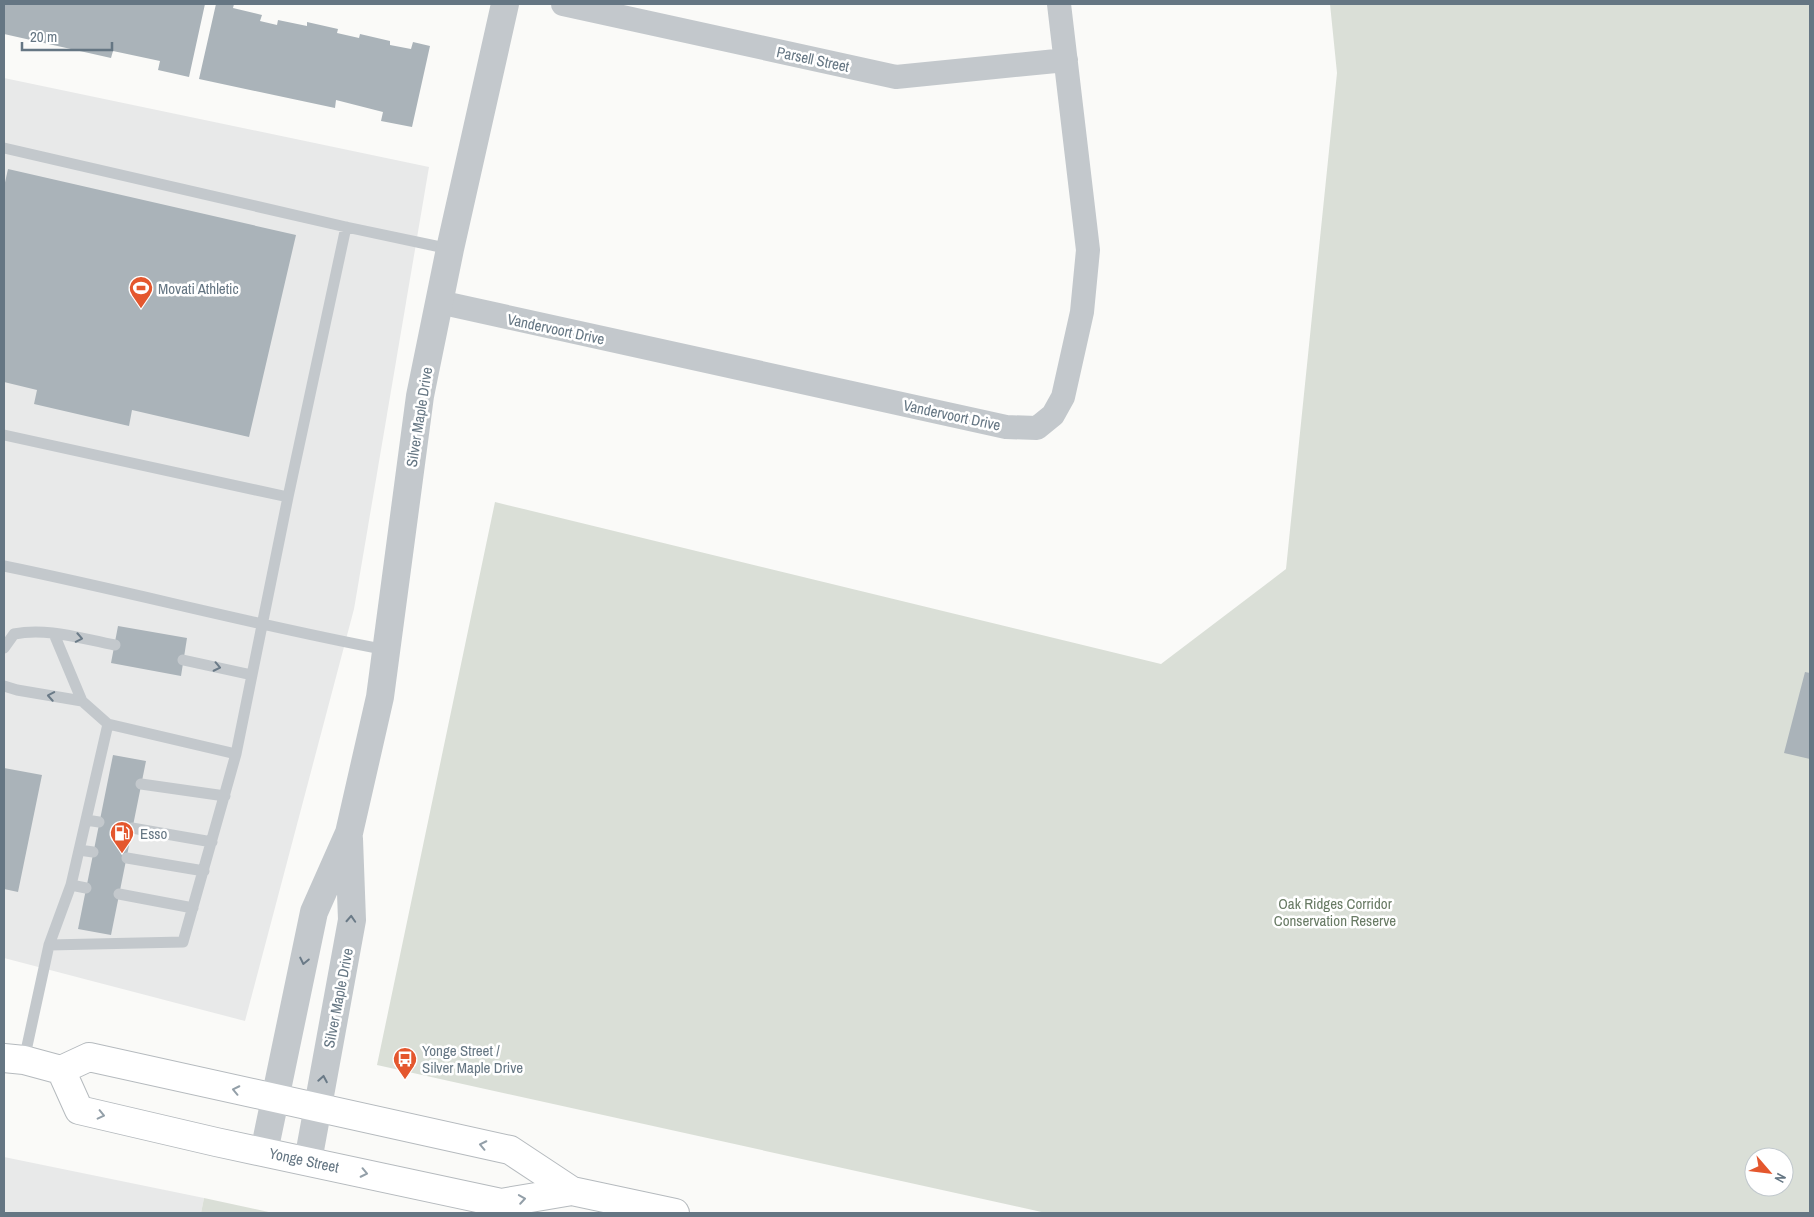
<svg xmlns="http://www.w3.org/2000/svg" width="1814" height="1217" viewBox="0 0 1814 1217" font-family="'Archivo Narrow',sans-serif">
<style>
.built{fill:#e8e9e9}
.green{fill:#dadfd7;fill-rule:evenodd}
.building{fill:#aab3b9}
.lines{fill:none;stroke-linecap:round;stroke-linejoin:round}
.primary-casing{stroke:#b5babe;stroke-width:30}
.service{stroke:#c3c8cc;stroke-width:11}
.minor{stroke:#c3c8cc;stroke-width:24}
.tertiary{stroke:#c3c8cc;stroke-width:28}
.primary{stroke:#fff;stroke-width:28}
.oneway{stroke:#6a7a87}
.oneway2{stroke:#939fa8}
.labels{text-anchor:middle;dominant-baseline:central;stroke-width:5;stroke-linejoin:round;paint-order:stroke}
.street-label{font-size:15px;fill:#657683;stroke:#fff}
.poi-label{font-size:15px;fill:#657683;stroke:#fff;text-anchor:start}
.park-label{font-size:15px;fill:#687a64;stroke:#fff}
</style>
<rect width="100%" height="100%" fill="#fafaf8"/>
<path class="built" d="M4 78 429 167 354 609 245 1021 4 958Z
M4 1157 204 1198 201 1213H4Z"/>
<path class="green" d="M1330 4H1810V1213H1046L377 1065 495 502 1161 664 1286 569 1337 73ZM1754 1157H1784V1187H1754Z
M204 1198 273 1213H201Z"/>
<path class="building" d="M4 4H205L189 77 158 70 160 61 113 51 111 58 4 34Z
M216 4H234L233 8 262 15 260 21 277 25 278 20 307 26V22L338 29 337 33 359 38 360 34 390 41V45L411 49 413 42 430 46 412 127 381 121 383 112 336 100 335 108 199 79Z
M8 169 296 235 249 437 132 410 129 426 34 404 37 390 4 382V187Z
M118 626 187 638 181 676 111 663Z
M1805 672 1810 673V759L1784 753Z
M113 755 146 761 111 935 78 929Z
M4 768 42 775 18 892 4 889Z"/>
<g class="lines">
<g class="primary-casing">
<path id="primary" d="M4 1058 24 1060 61 1070 89 1057 510 1150 572 1191
M61 1070 79 1110 216 1142 501 1203 572 1191 675 1213"/>
</g>
<path class="service" d="M4 148 346 227 450 249
M4 435 288 497
M4 566C132 592 258 626 387 650
M54 634 82 701
M4 648 14 634C47 627 82 639 115 645
M183 660 252 675
M4 686 17 690 82 701 108 724
M141 784 225 796
M86 820 99 822
M132 828 212 842
M79 850 93 852
M127 858 204 871
M71 885 86 888
M119 894 193 908
M49 945 183 942 236 754
M24 1060 49 945 71 885 108 724 236 754 288 497 346 227"/>
<path class="minor" d="M563 4 896 77 1066 60
M439 302 1006 427 1037 428 1053 415 1063 397 1082 312 1088 250 1059 4"/>
<path class="tertiary" d="M264 1152 314 912 349 833 380 697 420 396 450 249 505 4
M308 1161 352 920 349 839"/>
<use href="#primary" class="primary"/>
</g>
<defs><path id="oneway-chevron" d="M-2-3.5L2.5 0L-2 3.5" fill="none" stroke-width="1.6" stroke-linecap="round" stroke-linejoin="round" transform="scale(1.25)"/></defs>
<g class="oneway">
<use href="#oneway-chevron" transform="translate(79 638) rotate(11)"/>
<use href="#oneway-chevron" transform="translate(217 667) rotate(12)"/>
<use href="#oneway-chevron" transform="translate(51 696) rotate(-170)"/>
<use href="#oneway-chevron" transform="translate(351 919) rotate(-87)"/>
<use href="#oneway-chevron" transform="translate(304 961) rotate(102)"/>
<use href="#oneway-chevron" transform="translate(323 1079) rotate(-80)"/>
</g>
<g class="oneway2">
<use href="#oneway-chevron" transform="translate(236 1090) rotate(-168)"/>
<use href="#oneway-chevron" transform="translate(101 1115) rotate(13)"/>
<use href="#oneway-chevron" transform="translate(483 1145) rotate(-168)"/>
<use href="#oneway-chevron" transform="translate(364 1173) rotate(12)"/>
<use href="#oneway-chevron" transform="translate(522 1199) rotate(-9)"/>
</g>
<defs>
<g id="stadium-pin" transform="scale(1.25)"><path d="M0 17L-7.5 6A9.5 9.5 0 1 1 7.5 6Z" fill="#e4572e" stroke="#fff"/><path d="M0-5a6.5 5 0 1 0 0 10a6.5 5 0 1 0 0-10ZM-3.5-1.8h7v3.6h-7Z" fill="#fff"/></g>
<g id="fuel-pin" transform="scale(1.25)"><path d="M0 17L-7.5 6A9.5 9.5 0 1 1 7.5 6Z" fill="#e4572e" stroke="#fff"/><path d="M-5.5-6h7V0h2V4h1.3V-2.5L3-4.5l.8-.8L6-3V5H2.5V1h-1V6h-7ZM-4.2-4.7v3.2H.2V-4.7Z" fill="#fff"/></g>
<g id="bus-pin" transform="scale(1.25)"><path d="M0 17L-7.5 6A9.5 9.5 0 1 1 7.5 6Z" fill="#e4572e" stroke="#fff"/><path d="M-5-6H5V4H4V6H2V4H-2V6H-4V4H-5ZM-3.5-4V0h7V-4ZM-3.5 1.2v1.5H-2V1.2ZM2 1.2v1.5H3.5V1.2Z" fill="#fff"/></g>
</defs>
<g fill-rule="evenodd">
<use href="#stadium-pin" x="141" y="288"/>
<use href="#fuel-pin" x="122" y="833"/>
<use href="#bus-pin" x="405" y="1059"/>
</g>
<g class="labels">
<g class="street-label">
<text transform="translate(813 59) rotate(12)">Parsell Street</text>
<text transform="translate(556 329) rotate(12)">Vandervoort Drive</text>
<text transform="translate(952 415) rotate(12)">Vandervoort Drive</text>
<text transform="translate(419 417) rotate(-81)">Silver Maple Drive</text>
<text transform="translate(338 998) rotate(-79)">Silver Maple Drive</text>
<text transform="translate(304 1160) rotate(12)">Yonge Street</text>
</g>
<g class="poi-label">
<text x="158" y="288">Movati Athletic</text>
<text x="140" y="833">Esso</text>
<text x="422" y="1050">Yonge Street /<tspan x="422" dy="17">Silver Maple Drive</tspan></text>
</g>
<g class="park-label">
<text x="1335" y="903">Oak Ridges Corridor<tspan x="1335" dy="17">Conservation Reserve</tspan></text>
</g>
</g>
<rect width="1814" height="1217" fill="none" stroke="#657683" stroke-width="10"/>
<g transform="translate(1769 1172) rotate(118)"><circle r="24" fill="#ffffff" stroke="#c1c8cd"/>
<path d="M0-4L9 19L0 12L-9 19Z" fill="#e4572e"/>
<text y="-8" font-size="14" font-weight="bold" text-anchor="middle" fill="#657683">N</text>
</g>
<path d="M22 42v8h90v-8" fill="none" stroke="#657683" stroke-width="2.5"/>
<text x="30" y="42" font-size="15" fill="#657683" stroke="#ffffff" stroke-width="4" paint-order="stroke">20 m</text>
</svg>
